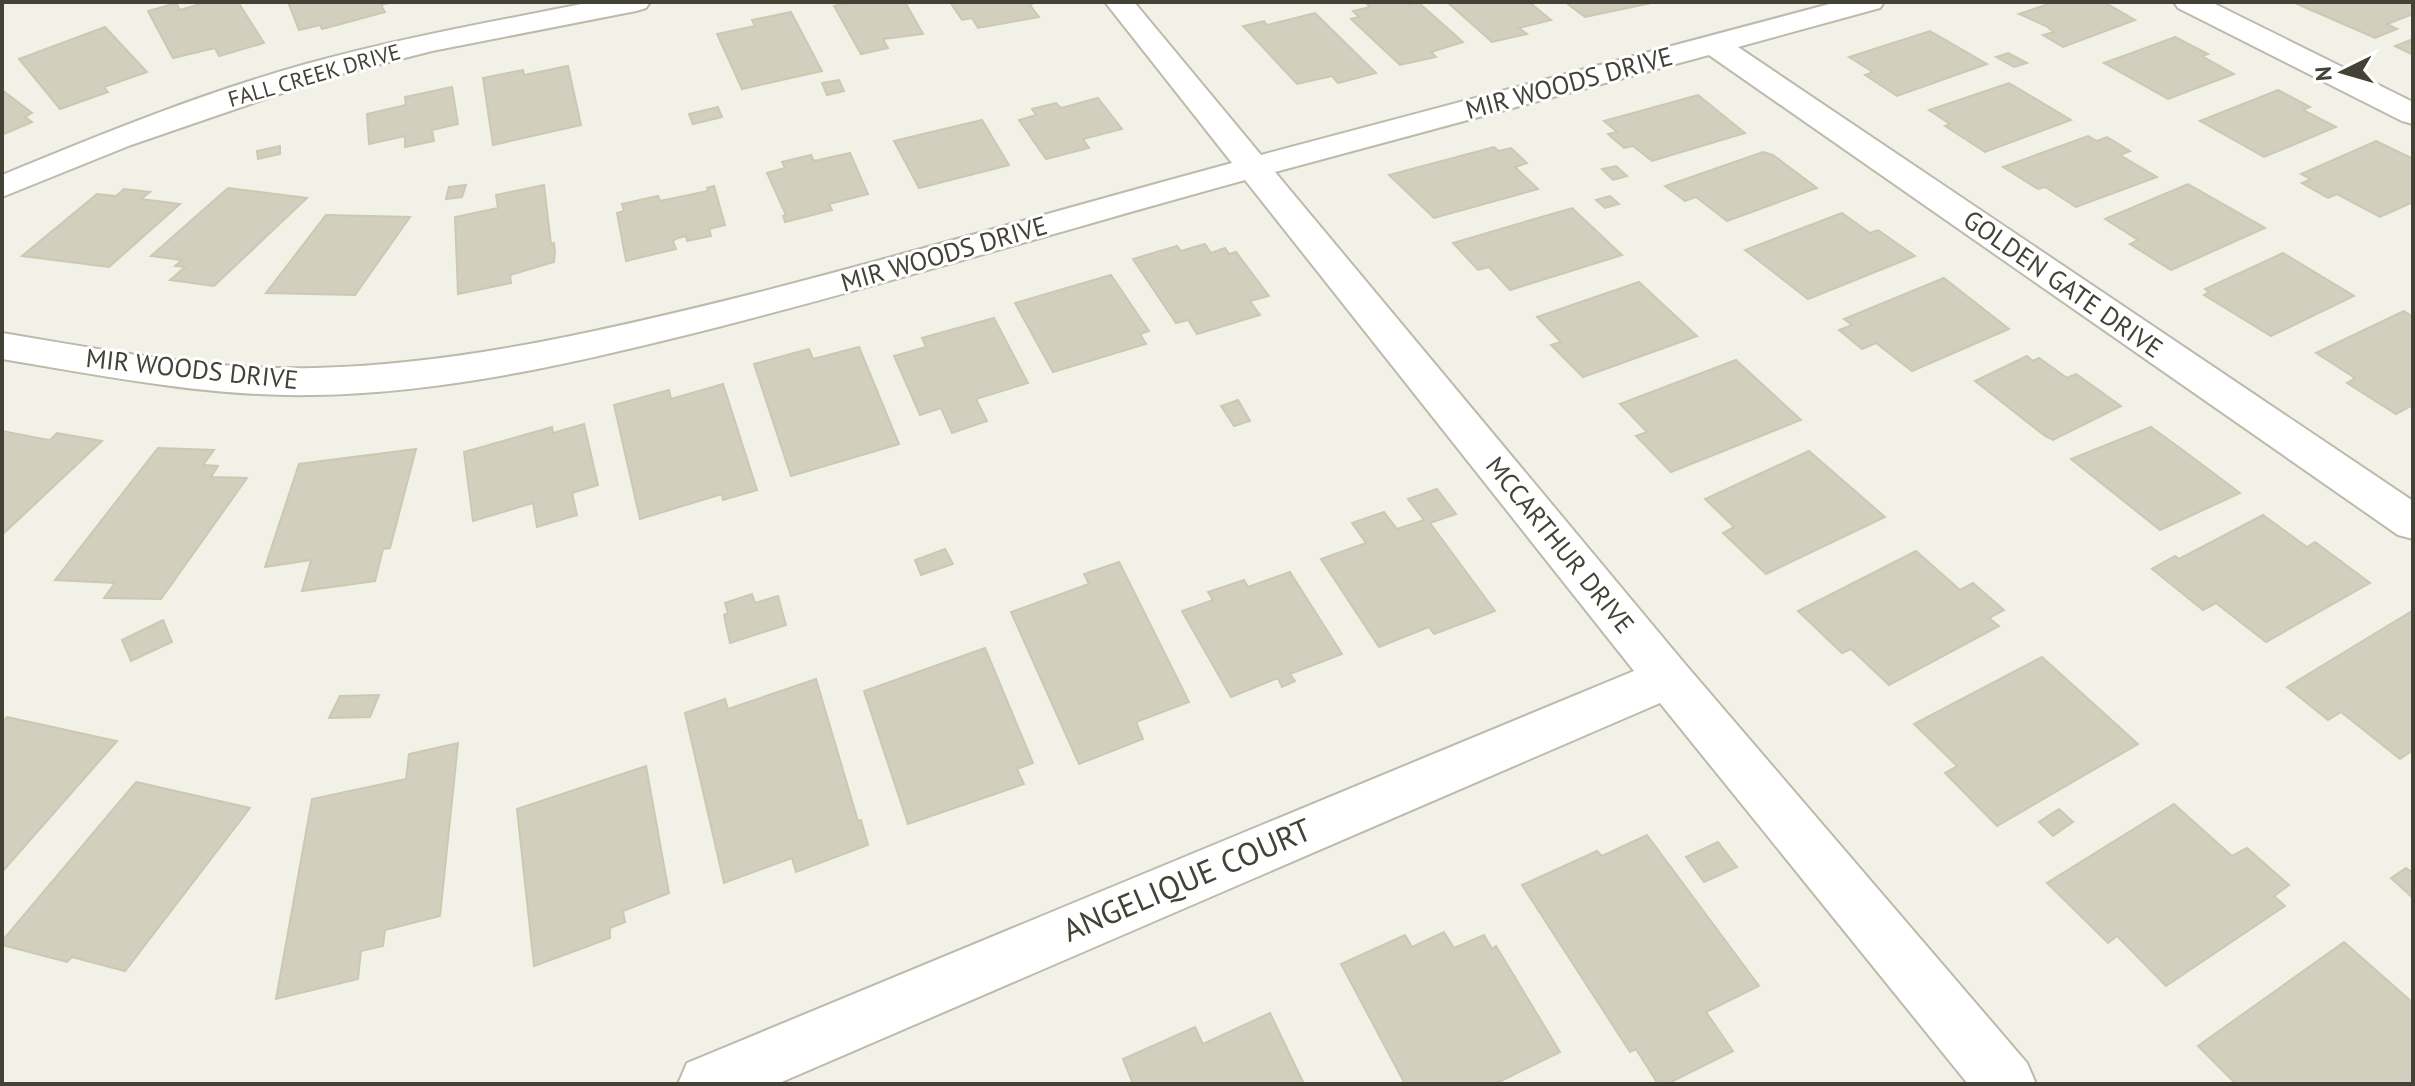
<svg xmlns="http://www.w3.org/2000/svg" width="2415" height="1086" viewBox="0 0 2415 1086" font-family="'PT Sans',sans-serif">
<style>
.building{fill:#d2cfbe;stroke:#ccc8b2;stroke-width:2}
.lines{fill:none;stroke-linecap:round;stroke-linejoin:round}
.minor-casing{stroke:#bcbaab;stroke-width:4}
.minor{fill:#fff;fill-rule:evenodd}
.labels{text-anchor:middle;stroke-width:6;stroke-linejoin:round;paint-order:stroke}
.far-street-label{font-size:22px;fill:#444237;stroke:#fff}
.street-label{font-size:26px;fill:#444237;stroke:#fff}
.near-street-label{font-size:32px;fill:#444237;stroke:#fff}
</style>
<rect width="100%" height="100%" fill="#f1f1e7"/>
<g class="building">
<path d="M207,2H238L264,43L219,56L215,48L173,58L148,11L176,3L180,10Z"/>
<path d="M288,2H394L381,5L385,12L322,29L320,25L299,30Z"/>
<path d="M853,2H905L923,34L883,39L888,48L861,54L834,6Z"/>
<path d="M950,2H1035L1030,5L1039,17L978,28L972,18L962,20Z"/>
<path d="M1405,2L1408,5L1418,2L1463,42L1431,52L1436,57L1400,65L1351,19L1359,17L1353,11L1370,7L1366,3Z"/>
<path d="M1447,2H1529L1551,20L1519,28L1527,34L1492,42Z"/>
<path d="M1565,2H1649L1651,3L1585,17Z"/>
<path d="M2055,2H2104L2135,20L2063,47L2043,35L2054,32L2046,26L2019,14Z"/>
<path d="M2413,2V14L2387,24L2397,29L2375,38L2295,3Z"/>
<path d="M791,12L822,71L742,89L717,34L755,26L752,20Z"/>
<path d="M1315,13L1376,73L1338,83L1332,76L1297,84L1243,26L1264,21L1267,25Z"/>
<path d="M105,27L147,72L104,87L108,92L60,109L19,59Z"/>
<path d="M1930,31L1987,64L1897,96L1865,75L1873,72L1849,57Z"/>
<path d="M2175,37L2208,54L2202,56L2234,74L2168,99L2104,63Z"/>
<path d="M2413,39V55L2395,46Z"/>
<path d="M2008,53L2027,63L2014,67L1996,57Z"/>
<path d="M568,66L581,125L493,145L483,78L523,70L524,75Z"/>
<path d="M839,80L844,91L827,95L822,83Z"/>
<path d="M2009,83L2071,120L1985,152L1945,126L1950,124L1929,110Z"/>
<path d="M452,87L458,124L432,130L434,141L405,147V136L369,144L367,114L406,105L405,97Z"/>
<path d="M2,90L32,113L25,117L32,122L2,135Z"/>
<path d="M2278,90L2310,107L2303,110L2336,127L2264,157L2200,121Z"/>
<path d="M1698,95L1745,133L1652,161L1633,146L1624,148L1608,134L1617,132L1604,121Z"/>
<path d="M1098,98L1122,129L1083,139L1089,148L1046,159L1019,120L1036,115L1032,109L1056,103L1061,108Z"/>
<path d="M718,107L722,117L693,124L689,114Z"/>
<path d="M982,120L1009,165L919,188L894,141Z"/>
<path d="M2088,136L2097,141L2107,137L2130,151L2120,155L2157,177L2076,207L2045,187L2038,189L2003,167Z"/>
<path d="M2376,141L2413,159V202L2380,217L2337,194L2328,198L2302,183L2311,179L2301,174Z"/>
<path d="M280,146V154L258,159L257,151Z"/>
<path d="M1494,147L1499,151L1511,148L1527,163L1515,167L1538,189L1434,218L1389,175Z"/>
<path d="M1763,152L1773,155L1817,188L1727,221L1696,197L1685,201L1665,186Z"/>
<path d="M850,153L868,194L829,204L832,210L785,222L783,216L786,215L767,173L785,168L782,162L811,155L814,161Z"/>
<path d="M1616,166L1627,176L1613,180L1602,169Z"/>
<path d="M2188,184L2265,228L2171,270L2130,244L2138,240L2105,219Z"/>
<path d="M466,185L462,197L446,199L449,187Z"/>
<path d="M544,185L551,244L554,243L555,252L554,262L510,275L511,283L458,294L455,217L498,208L496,195Z"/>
<path d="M714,186L725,225L709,229L711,236L687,241L686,236L678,238L673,241L676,249L626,261L617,213L624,211L622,204L658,196L660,201L708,191L707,188Z"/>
<path d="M228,188L307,198L214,286L170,280L185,267L175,266L182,260L151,256Z"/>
<path d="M124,189L150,192L141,199L180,204L109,267L22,256L97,194L116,196Z"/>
<path d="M1610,196L1619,204L1605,208L1596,200Z"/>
<path d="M1572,208L1622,255L1510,290L1489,267L1478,270L1453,243Z"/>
<path d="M1842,213L1870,233L1878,230L1915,256L1808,299L1745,250Z"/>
<path d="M326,215L410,217L355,295L266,293Z"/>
<path d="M1205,244L1211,253L1225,248L1229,254L1236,252L1269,296L1250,301L1260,315L1197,334L1188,320L1176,323L1133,259L1177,246L1181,251Z"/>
<path d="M2283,253L2354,296L2271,336L2204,295L2209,292L2205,289Z"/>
<path d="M1111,275L1149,331L1140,334L1146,344L1053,372L1015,303Z"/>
<path d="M1944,278L2009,329L1912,371L1876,343L1862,349L1839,330L1852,325L1844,319Z"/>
<path d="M1639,282L1697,336L1583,377L1551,345L1561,342L1537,317Z"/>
<path d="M2404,311L2413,317V405L2396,414L2347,383L2355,378L2316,353Z"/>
<path d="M994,318L1028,383L976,399L987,421L952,433L941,408L920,415L894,356L926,347L922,338Z"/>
<path d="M859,347L899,444L791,476L754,364L809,349L813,359Z"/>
<path d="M2027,356L2033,361L2039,358L2067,378L2076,374L2121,406L2053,440L2045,436L1975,381Z"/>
<path d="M1736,360L1801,420L1671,472L1636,436L1647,432L1620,404Z"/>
<path d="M723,384L757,490L723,500L722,494L640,519L614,405L669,390L671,399Z"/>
<path d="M1238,400L1250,421L1234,426L1221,406Z"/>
<path d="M584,424L598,485L572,493L577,515L537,527L533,503L473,521L464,452L552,427L553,433Z"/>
<path d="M2151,427L2184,451L2240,493L2160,530L2071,459Z"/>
<path d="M2,431L43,439L50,440L57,433L102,441L2,535Z"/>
<path d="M158,448L214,450L203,465L218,466L211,477L247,478L161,599L104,598L115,583L55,580Z"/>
<path d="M416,449L390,548L383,549L375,581L302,591L311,560L265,567L299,464Z"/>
<path d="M1809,451L1885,517L1766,574L1723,533L1734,527L1705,499Z"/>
<path d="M1437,489L1456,514L1430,523L1495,611L1434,634L1429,627L1379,647L1321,559L1366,543L1352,523L1384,512L1397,529L1424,520L1408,499Z"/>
<path d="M2263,515L2307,547L2315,542L2370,583L2266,642L2216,603L2203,610L2152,569L2175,556L2179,559Z"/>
<path d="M945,549L953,564L921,575L915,560Z"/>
<path d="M1916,551L1960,590L1973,583L2004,610L1989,618L1999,626L1889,685L1851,649L1842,653L1798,611Z"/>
<path d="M1119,562L1189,702L1136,722L1143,739L1079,764L1011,612L1089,584L1084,574Z"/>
<path d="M1290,572L1342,654L1290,674L1295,681L1282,687L1278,678L1231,697L1182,611L1213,600L1208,592L1244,580L1248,587Z"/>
<path d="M752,594L755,603L778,596L786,625L730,643L724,615L728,613L725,603Z"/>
<path d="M2412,611L2413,750L2400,759L2341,712L2328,720L2287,687Z"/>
<path d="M163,620L172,642L131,661L122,640Z"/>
<path d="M985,648L1033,763L1017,769L1024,784L908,824L864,691Z"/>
<path d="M2042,657L2138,744L1997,826L1945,773L1957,766L1914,724Z"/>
<path d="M816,679L858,821L861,820L868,845L796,872L792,858L724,883L685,713L725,699L728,709Z"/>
<path d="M379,695L370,717L329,718L340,696Z"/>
<path d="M7,717L117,741L2,872V722Z"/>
<path d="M458,743L440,916L385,930L383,946L361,951L358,979L276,999L312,799L406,779L409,754Z"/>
<path d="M646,766L669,893L623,911L625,922L610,928V938L534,966L517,809Z"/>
<path d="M136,782L250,808L125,971L72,957L67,962L2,945V941Z"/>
<path d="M2174,804L2232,856L2247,848L2289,885L2274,896L2285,906L2166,986L2117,936L2108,943L2047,883Z"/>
<path d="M2059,809L2073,822L2053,836L2039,822Z"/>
<path d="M1647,835L1759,986L1706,1012L1733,1051L1667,1084H1658L1636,1049L1630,1052L1522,885L1597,851L1602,856Z"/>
<path d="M1718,842L1737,867L1704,882L1686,857Z"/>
<path d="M2406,868L2413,873V898L2391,878Z"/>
<path d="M1444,932L1454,948L1484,935L1492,949L1496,946L1560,1052L1495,1084H1405L1341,964L1405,935L1412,947Z"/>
<path d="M2344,942L2413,1003V1084H2236L2198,1046Z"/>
<path d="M1270,1013L1304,1084H1133L1123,1059L1195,1027L1203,1044Z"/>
</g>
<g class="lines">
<g class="minor-casing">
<g id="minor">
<path d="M592,2H650L646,8L636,11L432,51L326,78L131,145L2,197V175C101,134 202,93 306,64C400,38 496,21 592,2Z"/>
<path d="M1105,2H1134L1261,155L1837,2H1884L1880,8L1738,47L2413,501V539L2398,535L1709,55L1275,172L1685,664L2027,1063L2036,1084H1968L1660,703L777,1084H678L687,1063L1634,671L1245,180C1070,228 897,281 722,326C588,360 451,393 313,395C208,397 104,376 2,359V333C105,350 210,371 315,368C465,364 612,329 756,293C916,252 1073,206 1232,163Z"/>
<path d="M2174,2H2211L2413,102V124L2402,121L2178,8Z"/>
</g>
</g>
<use href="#minor" class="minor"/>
</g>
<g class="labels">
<g class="far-street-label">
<text transform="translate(314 75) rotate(-16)" y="8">FALL CREEK DRIVE</text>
</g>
<g class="street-label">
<text transform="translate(1569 83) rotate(-15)" y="9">MIR WOODS DRIVE</text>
<text transform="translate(944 254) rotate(-16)" y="9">MIR WOODS DRIVE</text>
<text transform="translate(2063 284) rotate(35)" y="9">GOLDEN GATE DRIVE</text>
<text transform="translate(192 369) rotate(6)" y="9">MIR WOODS DRIVE</text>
<text transform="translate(1560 545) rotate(51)" y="9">MCCARTHUR DRIVE</text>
</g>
<g class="near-street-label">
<text transform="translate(1187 880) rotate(-23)" y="11">ANGELIQUE COURT</text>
</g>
</g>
<rect width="2415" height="1086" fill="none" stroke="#444237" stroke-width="8"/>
<g transform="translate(2343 72) rotate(265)" stroke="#ffffff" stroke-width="6" paint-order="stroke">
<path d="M0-6L14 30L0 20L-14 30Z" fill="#444237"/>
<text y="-12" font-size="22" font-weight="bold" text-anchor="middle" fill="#444237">N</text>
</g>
</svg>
